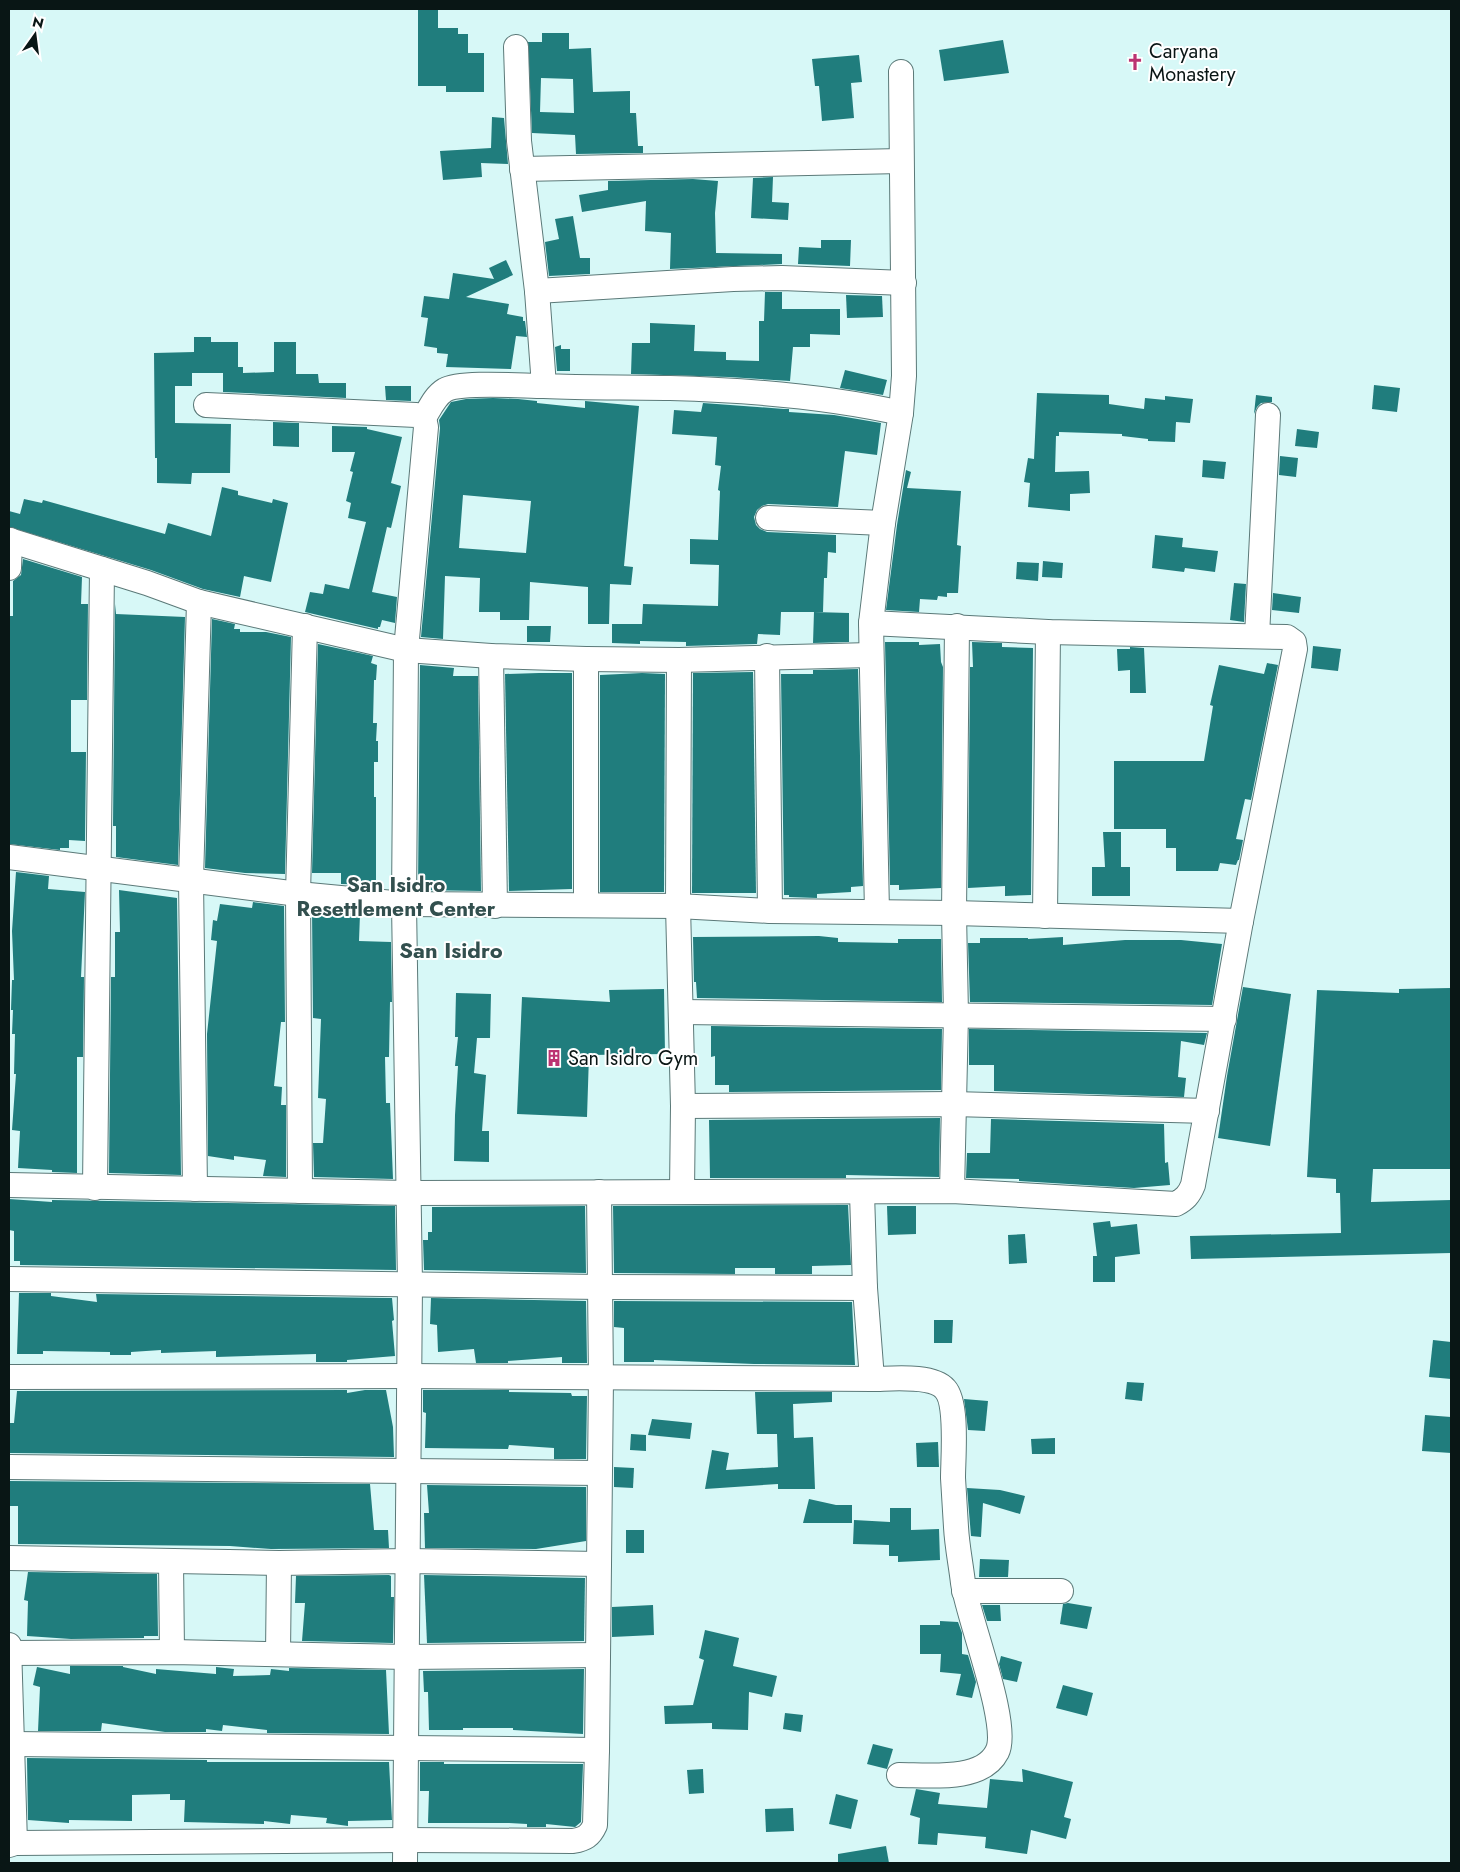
<svg xmlns="http://www.w3.org/2000/svg" width="1460" height="1872" viewBox="0 0 1460 1872" font-family="Jost,sans-serif">
<style>
.building{fill:#207d7d;fill-rule:evenodd}
.lines{fill:none;stroke-linecap:round;stroke-linejoin:round}
.street-casing{stroke:#5b7978;stroke-width:26}
.street{stroke:#fff;stroke-width:24}
.labels{text-anchor:middle;stroke-width:4;stroke-linejoin:round;paint-order:stroke}
.poi-label{font-size:20px;fill:#091615;stroke:#fff;text-anchor:start}
.neighbourhood-label{font-size:21px;font-weight:bold;fill:#324f4e;stroke:#fff}
.quarter-label{font-size:22px;font-weight:bold;fill:#324f4e;stroke:#fff}
</style>
<rect width="100%" height="100%" fill="#d7f8f7"/>
<g class="building">
<path d="M418,9H438V28H458V34H468V53H484V92H446V86H418Z"/>
<path d="M542,33H569V49L591,48L593,92L630,91V113H636L638,146H643V153L576,154L575,135L532,133L528,42H542ZM541,78L573,79L574,113L540,112Z"/>
<path d="M1003,40L1009,73L944,81L939,50Z"/>
<path d="M859,55L862,82L851,83L854,118L822,121L819,86H815L812,59Z"/>
<path d="M492,117L504,118L508,164L481,163L482,177L443,180L440,151L491,148Z"/>
<path d="M773,177L772,202L789,203L788,220L751,218L753,178Z"/>
<path d="M693,179L718,181L715,213L716,253L782,254V264L670,269L671,233L645,231L646,201L582,212L579,195L608,190V181Z"/>
<path d="M573,216L580,258H590V274L549,276L545,242L559,239L555,219Z"/>
<path d="M821,240H851L850,266L798,264L799,247L821,248Z"/>
<path d="M506,260L513,275L466,297L509,304L507,314L523,317V321H525L527,337L516,336L511,369L446,367L448,354L437,353V348L424,346L428,318L421,317L424,296L449,299L453,273L494,279L489,268Z"/>
<path d="M765,292H782V309H840V335L810,334V347H793L790,381L729,377L631,374L632,343H650V323L695,325L694,351L726,352V360L759,361V321H764Z"/>
<path d="M846,295L882,296L883,317L847,318Z"/>
<path d="M194,337H211V342H238V367H243V373L274,372V342H296V374H318L319,383H346V398L223,392V373H192V386H175V423L231,424L230,473H192L191,484L157,483V458H155L154,353L194,352Z"/>
<path d="M561,345V349H570V371H557L555,347Z"/>
<path d="M845,370L887,380L883,395L840,388Z"/>
<path d="M1374,385L1400,388L1397,412L1372,409Z"/>
<path d="M385,386H411V401L386,400Z"/>
<path d="M1037,393L1109,395V404L1144,409L1145,398L1165,400V396L1193,399L1190,423L1176,422L1175,442L1148,441V439L1122,436V434L1059,432V436H1056L1055,472L1089,471L1090,493L1070,494V511L1028,507L1030,483L1024,482L1028,458L1034,459Z"/>
<path d="M1256,395L1272,397V402L1261,403L1257,407L1254,414Z"/>
<path d="M493,398L518,399L537,401V403L585,408V401L639,406L624,566L633,567L631,585L610,584L609,624H588V587L530,582L529,620H500V612H479L480,578L445,576L443,639L421,637L440,428L439,420L451,402L466,399ZM463,495L531,501L526,553L459,548Z"/>
<path d="M703,403L784,409H789V412L834,415L881,423L877,455L845,451L838,507L768,504L762,506L757,510L754,517L756,525L760,529L767,532L836,535V553L828,552L827,578H824L823,612H781L780,635L758,634L757,644L686,646V642L640,641V644L612,643V624H642L643,604L718,606L719,565L690,564V539L718,540L720,491L718,490L721,466L715,465L717,437L672,434L674,410L701,412Z"/>
<path d="M273,422L299,423V447L273,446Z"/>
<path d="M332,426L367,427V429L402,437L391,483L401,486L391,528L387,527L372,592L397,597L395,623L382,620L380,627H378V629L305,612L310,592L323,594L325,584L349,589L366,522L348,518L351,503L346,501L353,472L350,471L355,452H332Z"/>
<path d="M1297,429L1319,432L1317,448L1295,446Z"/>
<path d="M1280,456L1298,458L1296,477L1279,475Z"/>
<path d="M1203,460L1226,462L1224,479L1202,477Z"/>
<path d="M906,470L911,472L907,488L961,491L957,545L961,546L958,593H947V597L938,596L937,600L920,599L919,612L886,610L897,525Z"/>
<path d="M222,487L238,491V495L272,503L273,499L288,503L271,582L244,576L240,597L203,589L151,570L9,527V511L20,514L24,499L42,503L43,500L165,534L168,523L211,536Z"/>
<path d="M1155,535L1183,538L1182,547L1218,551L1215,572L1185,568L1184,572L1152,568Z"/>
<path d="M23,559L82,577L81,604H88L87,700H71V752H86L85,841L69,840V848H60V850L9,844V616H13V581L21,575Z"/>
<path d="M1043,561L1063,563L1062,578L1042,577Z"/>
<path d="M1017,562L1039,563L1038,581L1016,579Z"/>
<path d="M1234,583L1246,584L1244,622L1230,620Z"/>
<path d="M1273,593L1301,597L1299,613L1272,610Z"/>
<path d="M115,604L116,614L185,617L178,865L116,857V826H113Z"/>
<path d="M814,612L849,613V642L813,643Z"/>
<path d="M212,619L235,624L234,629H240V632H266L291,637L285,874L245,873L205,868Z"/>
<path d="M527,626H551L550,642H527Z"/>
<path d="M885,642H919V645L940,644L941,662L943,667L941,888L899,890V885H890Z"/>
<path d="M972,642L1002,643V647L1033,648L1031,895L1005,896V886L968,888L970,667H973Z"/>
<path d="M318,644L373,656L371,663L377,665L376,680H374L373,723H377L376,741H378V762H374V797H376V885L341,884V873H312Z"/>
<path d="M1313,646L1341,649L1338,671L1311,668Z"/>
<path d="M1130,647L1144,648L1146,693H1130V670L1118,671L1117,649H1130Z"/>
<path d="M1267,663L1278,665L1251,800L1245,799L1236,839L1243,840L1239,860H1238L1236,865L1220,863L1218,871H1176V848H1166V829H1114V761H1204L1213,706L1210,705L1219,665L1264,674Z"/>
<path d="M420,665L454,668L453,676H478L481,891L418,890Z"/>
<path d="M858,669L863,886L851,887V892L817,894V898L789,897V895H784L781,674H813V670Z"/>
<path d="M753,672L756,893H692L693,673Z"/>
<path d="M539,673H572V889L509,891L505,674Z"/>
<path d="M642,673L665,674L664,892H600V675Z"/>
<path d="M1103,832H1121V867H1130V896H1092V867H1105Z"/>
<path d="M16,872L49,876L48,889L85,892L81,977H84L83,1057H77V1173L52,1172V1170L18,1168L20,1131L12,1130L16,1074H14L15,1034H12L13,1010H11L12,980H14L12,931Z"/>
<path d="M119,890L177,898L181,1175L109,1173L111,977H115V932H120Z"/>
<path d="M253,902L284,906L285,1022H281L274,1086L282,1087L281,1105H286V1177L263,1176L266,1160L234,1156V1160L208,1156L207,1034L217,941L211,940L213,920L217,921L220,904L252,908Z"/>
<path d="M312,909L360,914L359,941L391,942L392,1002H390L389,1057H385L386,1103H390L393,1179L314,1177L313,1143H323L326,1099L318,1098L321,1019L313,1018Z"/>
<path d="M819,936L838,938V942L898,943V939H941L942,1002L697,998L696,982H694L693,937Z"/>
<path d="M1063,937V945L1125,940H1181L1222,944L1212,1005L970,1002L968,943H980V938H1028V939Z"/>
<path d="M1243,987L1291,994L1270,1146L1218,1138L1227,1076Z"/>
<path d="M1451,988V1169H1373L1371,1202L1451,1200V1253L1191,1259L1190,1236L1341,1233L1340,1193H1336V1179L1307,1177L1317,990L1399,993V989Z"/>
<path d="M664,989L665,1054L589,1055L587,1117L517,1114L522,997L610,1002L609,990Z"/>
<path d="M456,993L491,994L490,1038H477L474,1073L486,1075L482,1131H489V1162L454,1161L455,1115L458,1066H455L458,1037H455Z"/>
<path d="M711,1026L942,1029L941,1090L729,1092V1085H715V1056L711,1057Z"/>
<path d="M969,1029L1207,1033L1204,1045L1181,1041L1178,1077L1186,1078L1184,1097L994,1091V1065H969Z"/>
<path d="M940,1118L939,1177L846,1175V1178H710L709,1120Z"/>
<path d="M991,1119L1164,1124L1165,1163L1168,1162L1170,1185L1134,1188L1019,1181V1179L966,1178L967,1153H990Z"/>
<path d="M9,1199L52,1202V1200L395,1206L396,1270L20,1265V1261H14V1231L9,1230Z"/>
<path d="M848,1205L851,1265L812,1266V1274H775V1268H735V1274L614,1273L613,1206Z"/>
<path d="M585,1206L586,1273L424,1270L423,1240H428V1232H432V1207Z"/>
<path d="M887,1206H916V1234L888,1235Z"/>
<path d="M1110,1221L1111,1227L1137,1224L1140,1254L1115,1257V1282H1093V1256H1097L1093,1223Z"/>
<path d="M1025,1234L1027,1263L1009,1264L1008,1235Z"/>
<path d="M19,1293H51V1296L97,1302L96,1294L392,1298L394,1320L392,1321L395,1356L347,1360V1362H316V1354L216,1357V1351L161,1353V1350L131,1352V1355H110V1352L43,1351V1354H17Z"/>
<path d="M431,1298L586,1301L587,1363H562V1357L508,1361V1363H476L474,1349L438,1352L437,1325L430,1324Z"/>
<path d="M614,1301L852,1302L855,1365L754,1364L654,1360V1362H624V1328L614,1327Z"/>
<path d="M934,1320H953L952,1343H934Z"/>
<path d="M1433,1340L1451,1342V1379L1429,1377Z"/>
<path d="M1127,1382L1144,1383L1142,1401L1125,1399Z"/>
<path d="M347,1390V1393L365,1390H386L393,1427L394,1457L9,1453V1423H14L17,1391Z"/>
<path d="M423,1390H509V1392L571,1393L572,1396H587L586,1459H554V1448L509,1445L508,1449L425,1448L426,1413L423,1412Z"/>
<path d="M755,1392H832V1402L793,1404L794,1438L813,1437L815,1489H778V1484L705,1489L712,1450L729,1453L726,1470L778,1467L777,1434H757Z"/>
<path d="M964,1399L988,1401L985,1431L968,1430Z"/>
<path d="M1425,1415L1451,1417V1453L1422,1451Z"/>
<path d="M652,1419L692,1423L690,1439L648,1435Z"/>
<path d="M631,1434L646,1435V1451L630,1450Z"/>
<path d="M1055,1438V1454H1032L1031,1439Z"/>
<path d="M938,1442L939,1467H917L916,1443Z"/>
<path d="M614,1467L634,1468L633,1488L614,1487Z"/>
<path d="M10,1481L370,1484L374,1530H388L389,1548L271,1549L230,1546L18,1544V1506H10Z"/>
<path d="M427,1485L586,1487V1541L536,1549L425,1548L424,1513H429Z"/>
<path d="M967,1488L1000,1490L1025,1496L1020,1514L983,1503L981,1537L971,1536Z"/>
<path d="M809,1499L836,1505H852V1523H803Z"/>
<path d="M890,1508H911V1530L939,1529L940,1560L898,1562V1556H889V1545L853,1544L854,1520L890,1522Z"/>
<rect x="626" y="1530" width="18" height="23"/>
<path d="M980,1559L1009,1560L1008,1577H979Z"/>
<path d="M28,1572L157,1574L158,1636H144V1638L71,1639L27,1636L28,1601L24,1600Z"/>
<path d="M389,1575L391,1576V1597H394L393,1643L302,1641L305,1603H295L296,1576Z"/>
<path d="M424,1575L585,1578L584,1641L427,1643Z"/>
<path d="M1068,1603L1092,1607L1087,1629L1060,1624L1063,1604Z"/>
<path d="M653,1605L654,1635L612,1637V1607Z"/>
<path d="M982,1605H1000L1001,1621H987Z"/>
<path d="M940,1621L958,1622L962,1633V1654L968,1655L976,1682L972,1698L956,1695L961,1674L940,1672L941,1654H920V1625H940Z"/>
<path d="M705,1630L739,1638L733,1666L777,1676L772,1697L749,1692L748,1730L712,1729V1723L665,1724L664,1706L693,1705L704,1660L699,1658Z"/>
<path d="M1001,1656L1022,1662L1017,1682L1003,1679L999,1664Z"/>
<path d="M70,1666H123V1667L156,1674V1669L216,1674V1667L234,1669L233,1676L270,1675L271,1669L289,1671V1668L386,1670L389,1734L267,1733V1730L223,1725L222,1731L206,1729V1732H165L102,1723L101,1731H38L40,1687L33,1685L37,1667L70,1674Z"/>
<path d="M584,1669L583,1734L513,1730V1728H463V1730H429L428,1692H424L423,1671Z"/>
<path d="M1063,1685L1093,1693L1087,1716L1056,1708Z"/>
<path d="M785,1713L803,1715L801,1732L783,1729Z"/>
<path d="M873,1744L893,1749L887,1769L867,1764Z"/>
<path d="M27,1758L207,1760V1762H389L392,1820L348,1821V1826L326,1823L327,1818L291,1815L290,1824L264,1821V1824L184,1822L185,1800H170V1794L132,1795V1821L69,1820V1823L28,1820Z"/>
<path d="M420,1762H444V1764H583L581,1822L575,1827L546,1824V1827H527V1824L509,1823H428L429,1791H420Z"/>
<path d="M703,1769L704,1793L689,1794L687,1770Z"/>
<path d="M1022,1769L1073,1782L1064,1817L1071,1819L1066,1839L1031,1830L1027,1854L985,1848L986,1837L938,1833L937,1845L918,1844L920,1818L910,1815L916,1789L940,1793L938,1804L987,1808L990,1779L1023,1782Z"/>
<path d="M836,1794L858,1800L851,1829L829,1824Z"/>
<path d="M793,1808L794,1831L766,1832L765,1809Z"/>
<path d="M886,1846L889,1863H838V1854Z"/>
</g>
<g class="lines">
<g class="street-casing">
<g id="street">
<path d="M516,47L519,141L537,291L544,386C585,388 628,387 670,388C747,390 825,396 901,413"/>
<path d="M522,169L901,161"/>
<path d="M537,291L733,279L782,278L904,283"/>
<path d="M206,405L416,415L424,418L426,427L406,650L404,904L410,1284L405,1863"/>
<path d="M424,418C430,408 435,396 445,390C461,381 523,386 544,386"/>
<path d="M768,518L883,523"/>
<path d="M9,540L147,583L199,602L406,650L491,656L586,659L679,660L871,655"/>
<path d="M9,568L10,540"/>
<path d="M1257,636L1268,415"/>
<path d="M491,656L495,906"/>
<path d="M767,656L770,911"/>
<path d="M679,660L678,906L683,1106L682,1191"/>
<path d="M9,857L298,894L404,904L678,906L770,911L954,913L1241,921"/>
<path d="M586,905V659"/>
<path d="M877,912L871,623L883,523L901,413L904,376L901,72"/>
<path d="M1045,916L1048,632"/>
<path d="M681,1012L1224,1019"/>
<path d="M683,1106L953,1104L1207,1111"/>
<path d="M9,1185L409,1193L952,1191L1176,1204C1185,1199 1189,1195 1193,1185L1241,921L1295,649L1294,642L1287,637L1048,632L871,623"/>
<path d="M95,1188L102,569"/>
<path d="M195,1189L191,880L199,602"/>
<path d="M300,1191L298,894L305,626"/>
<path d="M952,1191L956,1015L954,913L957,626"/>
<path d="M9,1279L600,1287L865,1288"/>
<path d="M9,1377L408,1376L872,1379L865,1288L862,1193"/>
<path d="M872,1379C890,1379 932,1374 945,1389C958,1403 953,1458 953,1478C954,1494 955,1511 956,1527C957,1546 961,1565 963,1583C968,1618 1011,1726 997,1752C982,1782 928,1775 899,1775"/>
<path d="M9,1467L599,1473"/>
<path d="M9,1558L279,1563L407,1561L599,1564"/>
<path d="M171,1561L172,1652"/>
<path d="M964,1591H1061"/>
<path d="M9,1645L15,1843"/>
<path d="M9,1653L172,1652L406,1657L598,1655"/>
<path d="M278,1654L279,1563"/>
<path d="M12,1744L597,1750"/>
<path d="M9,1845L15,1843L405,1840L573,1841C585,1839 590,1836 595,1825L597,1750L601,1378L599,1192"/>
</g>
</g>
<use href="#street" class="street"/>
</g>
<defs>
<g id="church-bare" transform="scale(1.35)"><path d="M-1.2-6h2.4v3.5h3.3v2.4h-3.3V6h-2.4V-.1h-3.3v-2.4h3.3Z" fill="#bb3372" stroke="#fff" stroke-width="2.5" paint-order="stroke"/></g>
<g id="building-bare" transform="scale(1.35)"><path d="M-4-6H4V6H1V3H-1V6H-4ZM-2.5-4.3h1.7v1.8h-1.7ZM.8-4.3h1.7v1.8H.8ZM-2.5-1h1.7V.8h-1.7ZM.8-1h1.7V.8H.8Z" fill="#bb3372" stroke="#fff" stroke-width="2.5" paint-order="stroke"/></g>
</defs>
<g fill-rule="evenodd">
<use href="#church-bare" x="1135" y="62"/>
<use href="#building-bare" x="554" y="1058"/>
</g>
<g class="labels">
<g class="poi-label">
<text x="1149" y="58">Caryana<tspan x="1149" dy="23">Monastery</tspan></text>
<text x="568" y="1065">San Isidro Gym</text>
</g>
<g class="neighbourhood-label">
<text x="396" y="892">San Isidro<tspan x="396" dy="24">Resettlement Center</tspan></text>
</g>
<g class="quarter-label">
<text x="451" y="958">San Isidro</text>
</g>
</g>
<rect width="1460" height="1872" fill="none" stroke="#091615" stroke-width="20"/>
<g transform="translate(35 35) rotate(14)" stroke="#ffffff" stroke-width="4" paint-order="stroke">
<path d="M0-4L9 19L0 12L-9 19Z" fill="#091615"/>
<text y="-8" font-size="14" font-weight="bold" text-anchor="middle" fill="#091615">N</text>
</g>
</svg>
